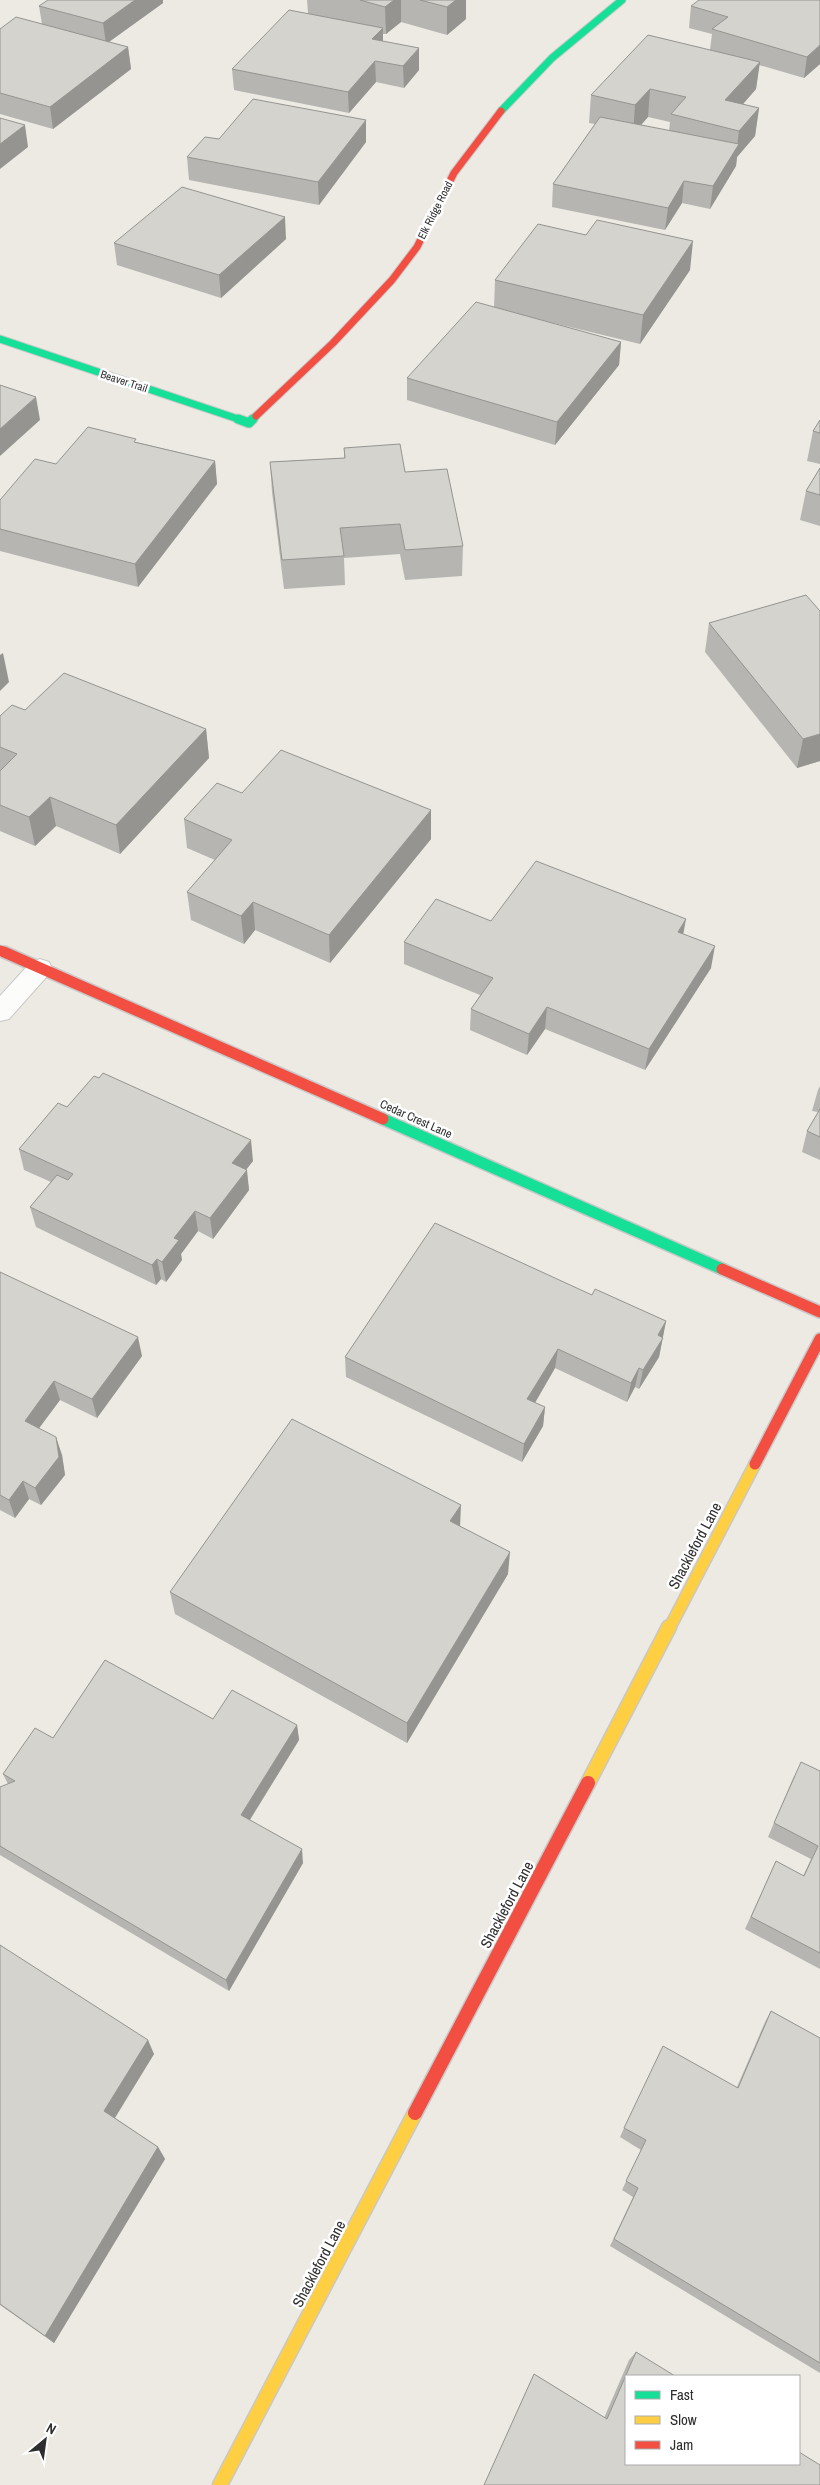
<svg xmlns="http://www.w3.org/2000/svg" width="820" height="2485" viewBox="0 0 820 2485" font-family="'Archivo Narrow',sans-serif">
<style>
.lines{fill:none;stroke-linecap:round;stroke-linejoin:round}
.street-casing{stroke:#c9c8c8;stroke-width:2}
.fast-far2-casing{stroke:#c9c8c8;stroke-width:9}
.fast-far1-casing{stroke:#c9c8c8;stroke-width:11}
.fast-casing{stroke:#c9c8c8;stroke-width:14}
.slow-far1-casing{stroke:#c9c8c8;stroke-width:14}
.slow-casing{stroke:#c9c8c8;stroke-width:17}
.jam-far3-casing{stroke:#c9c8c8;stroke-width:9}
.jam-far2-casing{stroke:#c9c8c8;stroke-width:11}
.jam-far1-casing{stroke:#c9c8c8;stroke-width:14}
.jam-casing{stroke:#c9c8c8;stroke-width:17}
.street{fill:#fcfcfb;fill-rule:evenodd}
.fast-far2{stroke:#16e098;stroke-width:7}
.fast-far1{stroke:#16e098;stroke-width:9}
.fast{stroke:#16e098;stroke-width:11}
.slow-far1{stroke:#ffcf43;stroke-width:11}
.slow{stroke:#ffcf43;stroke-width:14}
.jam-far3{stroke:#f24e42;stroke-width:7}
.jam-far2{stroke:#f24e42;stroke-width:9}
.jam-far1{stroke:#f24e42;stroke-width:11}
.jam{stroke:#f24e42;stroke-width:14}
.wall{fill:#b7b5b1;fill-rule:evenodd}
.shaded-wall{fill:#959490}
.building{fill:#d5d3ce;stroke:#959490}
.labels{text-anchor:middle;stroke-width:5;stroke-linejoin:round;paint-order:stroke}
.far-street-label{font-size:11px;fill:#2e2e2e;stroke:#fff}
.street-label{font-size:12px;fill:#2e2e2e;stroke:#fff}
.near-street-label{font-size:15px;fill:#2e2e2e;stroke:#fff}
</style>
<rect width="100%" height="100%" fill="#eceae3"/>
<g class="lines">
<g class="street-casing">
<path id="street" d="M40,959L49,962L52,968L49,974L9,1019L0,1021V996L31,962Z"/>
</g>
<g class="fast-far2-casing">
<g id="fast-far2">
<path d="M501,111L552,58L622,0"/>
<path d="M0,339L241,420"/>
<path d="M252,420L256,416"/>
</g>
</g>
<g class="fast-far1-casing">
<path id="fast-far1" d="M238,419L249,423L253,419"/>
</g>
<g class="fast-casing">
<path id="fast" d="M383,1119L722,1269"/>
</g>
<g class="slow-far1-casing">
<path id="slow-far1" d="M669,1629L755,1464"/>
</g>
<g class="slow-casing">
<g id="slow">
<path d="M588,1783L669,1627"/>
<path d="M220,2485L415,2113"/>
</g>
</g>
<g class="jam-far3-casing">
<path id="jam-far3" d="M256,416L333,343L392,280L417,247L454,173L501,111"/>
</g>
<g class="jam-far2-casing">
<path id="jam-far2" d="M0,950L7,953"/>
</g>
<g class="jam-far1-casing">
<g id="jam-far1">
<path d="M4,952L383,1119"/>
<path d="M722,1269L820,1312"/>
<path d="M755,1464L820,1339"/>
</g>
</g>
<g class="jam-casing">
<path id="jam" d="M415,2113L588,1783"/>
</g>
<use href="#street" class="street"/>
<use href="#fast-far2" class="fast-far2"/>
<use href="#fast-far1" class="fast-far1"/>
<use href="#fast" class="fast"/>
<use href="#slow-far1" class="slow-far1"/>
<use href="#slow" class="slow"/>
<use href="#jam-far3" class="jam-far3"/>
<use href="#jam-far2" class="jam-far2"/>
<use href="#jam-far1" class="jam-far1"/>
<use href="#jam" class="jam"/>
</g>
<g class="wall">
<path d="M307,0H466V19L447,35L401,22L386,34H383V42L419,70L404,88L376,82L349,113L234,90L232,69L308,13Z"/>
<path d="M820,0V64L804,78L759,65L756,89L743,104L759,108L755,136L737,157L736,166L710,209L682,203L665,230L552,207L553,184L595,124L589,123L591,95L710,50L712,34L689,28L691,6ZM648,117L670,122L669,131L641,125Z"/>
<path d="M163,3L109,42L128,47L131,69L53,129L0,114V29L42,24L39,6Z"/>
<path d="M219,139L366,142L319,205L189,180L187,157Z"/>
<path d="M586,235L690,270L640,344L541,320L621,342L619,365L555,445L407,400V378L494,307L495,280Z"/>
<path d="M286,239L221,298L117,265L114,243Z"/>
<path d="M820,420V464L807,461L813,431Z"/>
<path d="M136,442L215,461L217,484L138,587L0,551V500L56,464Z"/>
<path d="M344,448L405,472L463,546L462,576L405,580L400,554L344,558L345,585L284,589L272,492L270,462L344,458Z"/>
<path d="M820,468V526L800,520L806,491Z"/>
<path d="M820,611V761L797,768L705,652L709,623Z"/>
<path d="M25,710L206,729L209,758L120,854L56,826L35,846L0,831V716Z"/>
<path d="M242,793L431,839L330,963L255,930L244,944L191,920L187,892L215,860L187,848L184,819Z"/>
<path d="M491,921L683,934L711,968L645,1070L545,1029L527,1055L470,1030L471,1009L480,995L404,964V942Z"/>
<path d="M820,1086V1160L802,1152L807,1131L818,1112L812,1111L818,1090Z"/>
<path d="M67,1107L253,1161L246,1169L249,1190L213,1239L198,1231L181,1254L182,1260L166,1282L161,1279L156,1285L36,1227L30,1207L51,1182L24,1170L19,1149Z"/>
<path d="M0,1272L142,1356L97,1418L60,1400L39,1428L62,1455L65,1475L41,1505L29,1499L15,1518L0,1510Z"/>
<path d="M592,1295L666,1321L659,1357L639,1389L635,1387L627,1402L555,1368L535,1403L545,1407L543,1426L522,1462L346,1377L345,1357Z"/>
<path d="M460,1526L508,1574L407,1743L175,1614L170,1592Z"/>
<path d="M213,1719L297,1725L299,1740L250,1820L303,1863L229,1991L0,1855V1787L8,1784L3,1774L53,1738Z"/>
<path d="M820,1771V1969L745,1929L776,1861L803,1876L811,1859L768,1837L794,1776Z"/>
<path d="M0,1945L154,2054L115,2118L158,2147L165,2159L54,2343L0,2305Z"/>
<path d="M771,2011L820,2038V2373L610,2246L633,2197L622,2190L641,2150L620,2137L624,2128L737,2087L765,2022Z"/>
<path d="M636,2352L820,2485H484L534,2374L604,2418L629,2360Z"/>
</g>
<g class="shaded-wall">
<path d="M135,0H163V3L106,44L103,23Z"/>
<path d="M394,0H401V22L386,34L385,7Z"/>
<path d="M456,0H466V19L447,35V7Z"/>
<path d="M383,28V49L372,39Z"/>
<path d="M820,45V64L804,78L807,57Z"/>
<path d="M128,47L131,69L53,129L50,107Z"/>
<path d="M419,48V70L404,88L403,66Z"/>
<path d="M375,61L376,82L349,113L348,92Z"/>
<path d="M760,62L756,89L723,127L725,100Z"/>
<path d="M650,89L648,117L633,134L635,105Z"/>
<path d="M759,108L755,136L737,157L736,166L710,209L713,186L737,147L739,131Z"/>
<path d="M366,120V142L319,205L318,182Z"/>
<path d="M25,125L28,147L0,169V144Z"/>
<path d="M684,181L682,203L665,230L668,208Z"/>
<path d="M285,217L286,239L221,298L219,275Z"/>
<path d="M693,241L690,270L640,344L643,315Z"/>
<path d="M621,342L619,365L555,445L557,422Z"/>
<path d="M36,397L40,420L0,456V429Z"/>
<path d="M215,461L217,484L138,587L135,564Z"/>
<path d="M3,653L9,682L0,691V655Z"/>
<path d="M206,729L209,758L120,854L116,825Z"/>
<path d="M820,734V761L797,768L803,739Z"/>
<path d="M50,797L56,826L35,846L29,817Z"/>
<path d="M431,810V839L330,963L329,935Z"/>
<path d="M253,902L255,930L244,944L241,916Z"/>
<path d="M686,919L682,941L678,932Z"/>
<path d="M715,946L711,968L645,1070L649,1049Z"/>
<path d="M547,1007L545,1029L527,1055L529,1034Z"/>
<path d="M251,1140L253,1161L235,1184L232,1163Z"/>
<path d="M247,1170L249,1190L213,1239L210,1218Z"/>
<path d="M195,1211L198,1231L181,1254L182,1260L166,1282L162,1262L174,1238Z"/>
<path d="M157,1259L161,1279L156,1285L152,1265Z"/>
<path d="M666,1321L659,1357L639,1389L643,1370L658,1335Z"/>
<path d="M138,1337L142,1356L97,1418L92,1399Z"/>
<path d="M558,1349L555,1368L526,1418L527,1399Z"/>
<path d="M639,1368L635,1387L627,1402L631,1383Z"/>
<path d="M54,1381L60,1400L31,1439L25,1421Z"/>
<path d="M545,1407L543,1426L522,1462L524,1444Z"/>
<path d="M56,1437L62,1455L65,1475L41,1505L35,1488Z"/>
<path d="M23,1481L29,1499L15,1518L9,1500Z"/>
<path d="M461,1505L460,1528L450,1521Z"/>
<path d="M510,1552L508,1574L407,1743V1723Z"/>
<path d="M297,1725L299,1740L244,1829L241,1815Z"/>
<path d="M302,1849L303,1863L229,1991L226,1980Z"/>
<path d="M148,2040L154,2054L111,2124L104,2111Z"/>
<path d="M158,2147L165,2159L54,2343L45,2336Z"/>
</g>
<g class="building">
<path d="M48,0H135L103,23L39,6Z"/>
<path d="M360,0H394L385,7Z"/>
<path d="M420,0H456L447,7Z"/>
<path d="M699,0H820V45L807,57L712,29L728,17L691,6Z"/>
<path d="M289,10L383,28L372,39L419,48L403,66L375,61L348,92L232,69Z"/>
<path d="M16,17L128,47L50,107L0,93V29Z"/>
<path d="M648,35L760,62L725,100L759,108L739,131L671,114L686,97L650,89L635,105L591,95Z"/>
<path d="M253,99L366,120L318,182L187,157L205,137L219,139Z"/>
<path d="M600,117L739,144L713,186L684,181L668,208L553,184Z"/>
<path d="M0,118L25,125L0,144Z"/>
<path d="M182,187L285,217L219,275L114,243Z"/>
<path d="M597,220L693,241L643,315L495,280L538,224L586,235Z"/>
<path d="M476,302L621,342L557,422L407,378Z"/>
<path d="M0,385L36,397L0,429Z"/>
<path d="M820,420V433L813,431Z"/>
<path d="M88,427L136,439L134,442L215,461L135,564L0,529V500L35,459L56,464Z"/>
<path d="M400,444L405,472L447,469L463,546L405,550L400,524L340,528L344,556L282,560L270,462L345,458L344,448Z"/>
<path d="M820,468V495L806,491Z"/>
<path d="M806,595L820,611V734L803,739L709,623Z"/>
<path d="M64,673L206,729L116,825L50,797L29,817L0,805V771L17,754L0,747V716L12,705L25,710Z"/>
<path d="M281,750L431,810L329,935L253,902L241,916L187,892L232,840L184,819L217,783L242,793Z"/>
<path d="M536,861L686,919L678,932L715,946L649,1049L547,1007L529,1034L471,1009L493,978L404,942L436,899L491,921Z"/>
<path d="M103,1073L251,1140L232,1163L247,1170L210,1218L195,1211L174,1238L179,1240L162,1262L157,1259L152,1265L30,1207L57,1175L68,1180L73,1174L19,1149L58,1103L67,1107L94,1076L99,1078Z"/>
<path d="M820,1109V1137L807,1131Z"/>
<path d="M435,1223L592,1295L595,1289L666,1321L658,1335L663,1338L643,1370L639,1368L631,1383L558,1349L527,1399L545,1407L524,1444L345,1357Z"/>
<path d="M0,1272L138,1337L92,1399L54,1381L25,1421L56,1437L59,1457L35,1488L23,1481L9,1500L0,1495Z"/>
<path d="M292,1419L461,1505L450,1521L510,1552L407,1723L170,1592Z"/>
<path d="M105,1660L213,1719L232,1690L297,1725L241,1815L302,1849L226,1980L0,1846V1787L15,1781L3,1774L35,1728L53,1738Z"/>
<path d="M801,1762L820,1771V1953L751,1917L776,1861L804,1876L818,1846L774,1823Z"/>
<path d="M0,1945L148,2040L104,2111L158,2147L45,2336L0,2304Z"/>
<path d="M771,2011L820,2038V2363L614,2239L638,2188L626,2181L646,2140L624,2128L663,2046L738,2088Z"/>
<path d="M636,2352L675,2376H626V2464H799V2452L820,2465V2485H484L534,2374L607,2419Z"/>
</g>
<g class="labels">
<g class="far-street-label">
<text transform="translate(435 210) rotate(-63)" y="4">Elk Ridge Road</text>
<text transform="translate(124 381) rotate(18)" y="4">Beaver Trail</text>
</g>
<g class="street-label">
<text transform="translate(416 1119) rotate(24)" y="4">Cedar Crest Lane</text>
</g>
<g class="near-street-label">
<text transform="translate(695 1546) rotate(-62)" y="5">Shackleford Lane</text>
<text transform="translate(507 1905) rotate(-62)" y="5">Shackleford Lane</text>
<text transform="translate(319 2264) rotate(-62)" y="5">Shackleford Lane</text>
</g>
</g>
<rect x="625" y="2375" width="175" height="90" fill="#ffffff" stroke="#ababab"/>
<rect x="635" y="2391" width="25" height="8" fill="#16e098" stroke="#ababab"/>
<text x="670" y="2400" font-size="15" fill="#2e2e2e">Fast</text>
<rect x="635" y="2416" width="25" height="8" fill="#ffcf43" stroke="#ababab"/>
<text x="670" y="2425" font-size="15" fill="#2e2e2e">Slow</text>
<rect x="635" y="2441" width="25" height="8" fill="#f24e42" stroke="#ababab"/>
<text x="670" y="2450" font-size="15" fill="#2e2e2e">Jam</text>
<g transform="translate(45 2440) rotate(29)" stroke="#ffffff" stroke-width="4" paint-order="stroke">
<path d="M0-4L9 19L0 12L-9 19Z" fill="#2e2e2e"/>
<text y="-8" font-size="14" font-weight="bold" text-anchor="middle" fill="#2e2e2e">N</text>
</g>
</svg>
